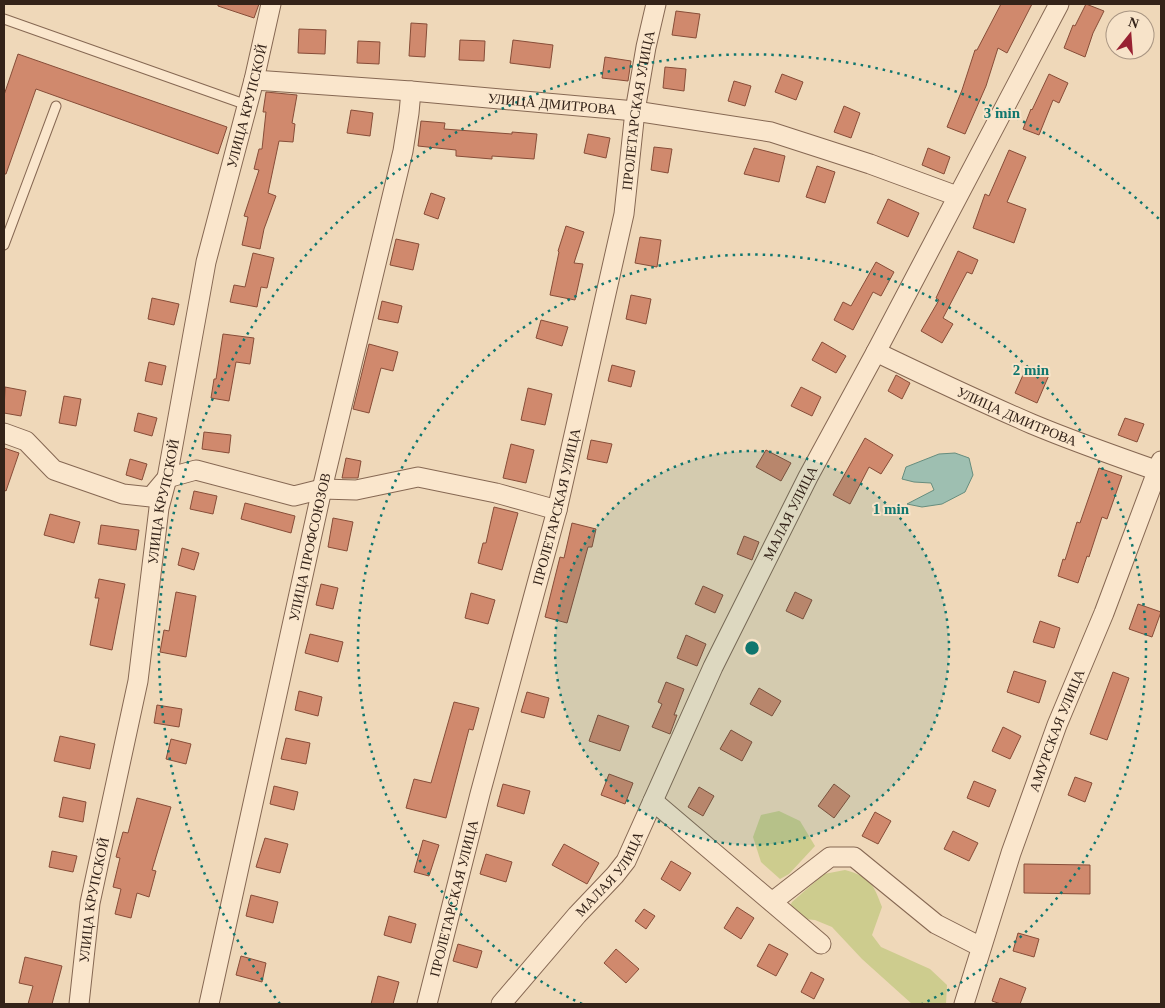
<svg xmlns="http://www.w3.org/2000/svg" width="1165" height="1008" viewBox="0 0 1165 1008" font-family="'Times New Roman',serif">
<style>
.green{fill:#cdcc8e}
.water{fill:#9ebfb1;stroke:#668d7e}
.building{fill:#d0896d;stroke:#874d38}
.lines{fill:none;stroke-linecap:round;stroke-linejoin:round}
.service-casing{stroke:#866853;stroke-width:11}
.minor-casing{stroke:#866853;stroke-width:21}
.service{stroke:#fae6cc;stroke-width:9}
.minor{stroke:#fae6cc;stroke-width:19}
.ring{fill:none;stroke:#0f766e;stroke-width:2.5;stroke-dasharray:2.5 5}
.labels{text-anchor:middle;stroke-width:4;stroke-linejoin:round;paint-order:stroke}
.street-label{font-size:14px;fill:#342319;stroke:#f7e3c9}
.centre{fill:#0f766e;stroke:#f7e3c9;stroke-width:2.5}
.ring-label{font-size:15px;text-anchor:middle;font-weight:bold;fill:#0f766e;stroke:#f7e3c9;stroke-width:4;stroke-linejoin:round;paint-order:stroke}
</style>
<rect width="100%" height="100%" fill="#efd8b9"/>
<g class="green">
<path d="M779,811L800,821L815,846L789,874L780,879L761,862L753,837L761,815Z"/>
<path d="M845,870C870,877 873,883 882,907L872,935L881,947L930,969L947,985L946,1004H912L862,959L832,927L815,920L804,919L790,906L792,902L824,874Z"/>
</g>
<path class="water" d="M955,453L969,458L973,475L965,492L942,504L922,507L907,504L934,490L931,483L914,482L902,479L906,467L939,454Z"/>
<g class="building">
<path d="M218,4H259L254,18L218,6Z"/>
<path d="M1001,4H1032L1007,53L998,48L986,86L965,134L947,127L962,90L975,50H977Z"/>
<path d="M1086,4L1104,11L1093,33L1085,57L1064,48L1073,25L1075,26Z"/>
<path d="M676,11L700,14L696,38L672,35Z"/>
<path d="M411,23L427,24L425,57L409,56Z"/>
<path d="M299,29L326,30L325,54L298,53Z"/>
<path d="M460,40L485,41L484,61L459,60Z"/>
<path d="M513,40L553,45L550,68L510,63Z"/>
<path d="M358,41L380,42L379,64L357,63Z"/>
<path d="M18,54L227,127L218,154L36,89L6,174H4V95Z"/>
<path d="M605,57L631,61L628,81L602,78Z"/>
<path d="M665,67L686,69L684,91L663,88Z"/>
<path d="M782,74L803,82L796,100L775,92Z"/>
<path d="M1049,74L1068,83L1059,103L1053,100L1039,135L1023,129L1031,109L1032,110Z"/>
<path d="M734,81L751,86L745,106L728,101Z"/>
<path d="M266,92L297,95L292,123L295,124L293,142L279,141L268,193L276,196L264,229L260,249L242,245L248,217L244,216L259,170L254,169L259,149H262L266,112H263Z"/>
<path d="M844,106L860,113L851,138L834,132Z"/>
<path d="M351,110L373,113L370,136L347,133Z"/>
<path d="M421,121L445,123L444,129L512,134V132L537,134L534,159L492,156V159L456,156V150L418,146Z"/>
<path d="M588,134L610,138L606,158L584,153Z"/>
<path d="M654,147L672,149L668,173L651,170Z"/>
<path d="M754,148L785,156L779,182L744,174Z"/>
<path d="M928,148L950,157L944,174L922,165Z"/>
<path d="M1009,150L1026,157L1007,202L1026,209L1014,243L973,228L985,194L989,196Z"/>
<path d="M817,166L835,172L825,203L806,197Z"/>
<path d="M431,193L445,198L438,219L424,214Z"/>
<path d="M888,199L919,213L908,237L877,223Z"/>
<path d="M566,226L584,232L574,263L583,264L575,300L550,295L559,252L558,251Z"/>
<path d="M640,237L661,240L657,267L635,263Z"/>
<path d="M396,239L419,244L413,270L390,265Z"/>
<path d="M958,251L978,260L972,274L967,272L943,318L953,324L942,343L921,331L939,300L936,298Z"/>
<path d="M253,253L274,258L267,288L261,287L257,307L230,302L234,285L245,287Z"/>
<path d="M876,262L894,272L881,296L873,292L853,330L834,320L843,302L851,306Z"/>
<path d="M631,295L651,299L646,324L626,319Z"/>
<path d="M152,298L179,304L174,325L148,319Z"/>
<path d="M382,301L402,306L398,323L378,319Z"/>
<path d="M541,320L568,327L562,346L536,338Z"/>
<path d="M223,334L254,338L250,364L236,362L229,401L211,398L214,379H216Z"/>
<path d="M822,342L846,356L836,373L812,360Z"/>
<path d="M369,344L398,352L393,371L381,368L369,413L353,409Z"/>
<path d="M149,362L166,366L162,385L145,381Z"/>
<path d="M612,365L635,371L631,387L608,381Z"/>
<path d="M1027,366L1049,375L1037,403L1015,393Z"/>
<path d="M896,375L910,383L902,399L888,391Z"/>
<path d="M5,387L26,391L21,416L4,413Z"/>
<path d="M801,387L821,397L812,416L791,406Z"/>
<path d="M528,388L552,394L545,425L521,420Z"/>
<path d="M64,396L81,399L76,426L59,423Z"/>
<path d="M138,413L157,418L152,436L134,431Z"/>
<path d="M1125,418L1144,424L1137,442L1118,435Z"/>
<path d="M204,432L231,435L229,453L202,449Z"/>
<path d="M865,438L893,455L881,474L869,467L850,504L833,495Z"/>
<path d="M591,440L612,444L607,463L587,459Z"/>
<path d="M511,444L534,450L526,483L503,478Z"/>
<path d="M4,448L19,453L6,491L4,490Z"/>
<path d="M766,450L791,463L781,481L756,467Z"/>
<path d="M346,458L361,461L358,478H342Z"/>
<path d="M130,459L147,464L142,480L126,475Z"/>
<path d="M1099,468L1122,476L1107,519L1102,517L1089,557L1087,556L1078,583L1058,576L1063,559L1065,560L1077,522L1080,523Z"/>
<path d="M194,491L217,496L213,514L190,509Z"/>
<path d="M245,503L295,516L291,533L241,519Z"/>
<path d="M494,507L518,513L502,570L478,563L483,543H486Z"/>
<path d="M50,514L80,522L74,543L44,535Z"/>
<path d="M333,518L353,522L347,551L328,547Z"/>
<path d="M572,523L596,529L592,547H588L567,623L545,617L560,557L564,558Z"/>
<path d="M101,525L139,530L136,550L98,544Z"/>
<path d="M744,536L759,542L752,560L737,554Z"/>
<path d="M182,548L199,553L194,570L178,565Z"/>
<path d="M99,579L125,584L112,650L90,645L99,598H95Z"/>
<path d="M321,584L338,588L333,609L316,605Z"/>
<path d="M703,586L723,595L715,613L695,604Z"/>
<path d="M176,592L196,596L186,657L160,652L164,630L169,631Z"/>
<path d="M795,592L812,600L803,619L786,611Z"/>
<path d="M471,593L495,600L488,624L465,618Z"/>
<path d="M1138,604L1161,612L1152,637L1129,629Z"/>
<path d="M1040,621L1060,628L1054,648L1033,642Z"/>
<path d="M310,634L343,642L338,662L305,653Z"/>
<path d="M686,635L706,644L697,666L677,658Z"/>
<path d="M1014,671L1046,681L1039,703L1007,692Z"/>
<path d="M1113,672L1129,678L1107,740L1090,734Z"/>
<path d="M666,682L684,689L674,715H677L670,734L652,727L662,704L658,702Z"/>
<path d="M759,688L781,701L772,716L750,704Z"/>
<path d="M299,691L322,697L318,716L295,710Z"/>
<path d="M527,692L549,698L544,718L521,712Z"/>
<path d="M454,702L479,708L473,730L469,729L446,818L406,808L414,779L431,783Z"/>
<path d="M157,705L182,709L179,727L154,723Z"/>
<path d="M598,715L629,726L620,751L589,741Z"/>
<path d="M1003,727L1021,736L1010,759L992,751Z"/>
<path d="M731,730L752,742L742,761L720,749Z"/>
<path d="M60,736L95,744L90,769L54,761Z"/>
<path d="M286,738L310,743L306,764L281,759Z"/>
<path d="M171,739L191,744L186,764L166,759Z"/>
<path d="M609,774L633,783L625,804L601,795Z"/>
<path d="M1075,777L1092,783L1085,802L1068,795Z"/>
<path d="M974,781L996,790L989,807L967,798Z"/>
<path d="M503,784L530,791L524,814L497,806Z"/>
<path d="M834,784L850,796L834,818L818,806Z"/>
<path d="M274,786L298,792L294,810L270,804Z"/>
<path d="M699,787L714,796L703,816L688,807Z"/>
<path d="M63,797L86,802L83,822L59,817Z"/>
<path d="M137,798L171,807L152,870L156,871L149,897L137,893L131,918L115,914L121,889L113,887L120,858L116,857L123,832L128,833Z"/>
<path d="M875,812L891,821L878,844L862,836Z"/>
<path d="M953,831L978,843L969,861L944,849Z"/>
<path d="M265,838L288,844L280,873L256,867Z"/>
<path d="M423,840L439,845L429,876L414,872Z"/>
<path d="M564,844L599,863L587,884L552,865Z"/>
<path d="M52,851L77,856L73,872L49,867Z"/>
<path d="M486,854L512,862L506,882L480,874Z"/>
<path d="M671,861L691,873L680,891L661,879Z"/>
<path d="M1024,864L1090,865V894L1024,893Z"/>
<path d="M251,895L278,902L273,923L246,916Z"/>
<path d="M737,907L754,918L741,939L724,928Z"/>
<path d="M644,909L655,916L646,929L635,921Z"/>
<path d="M389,916L416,924L411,943L384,935Z"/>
<path d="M1018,933L1039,939L1034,957L1013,951Z"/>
<path d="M458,944L482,951L477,968L453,961Z"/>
<path d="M769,944L788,954L776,976L757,966Z"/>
<path d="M616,949L639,969L626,983L604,963Z"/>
<path d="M241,956L266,963L262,982L236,975Z"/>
<path d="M25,957L62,966L52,1004H28L33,986L19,983Z"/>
<path d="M811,972L824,979L814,999L801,992Z"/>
<path d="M378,976L399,982L393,1004H371Z"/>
<path d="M1000,978L1026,988L1020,1004H1001L992,1001Z"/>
</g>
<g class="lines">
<g class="service-casing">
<g id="service">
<path d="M4,19L247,105"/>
<path d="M4,245L56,106"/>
</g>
</g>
<g class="minor-casing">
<g id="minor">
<path id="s1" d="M254,80L411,91L635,111L771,132L870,164L957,196"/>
<path id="s2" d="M876,352C928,377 979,401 1032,424C1075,442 1118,457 1161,472"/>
<path d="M4,433L26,441L54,470L123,494L151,497L167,478L196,470L294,496L322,489L356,490L418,477L496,493L557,510"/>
<path d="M653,801L821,944"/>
<path d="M772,902L830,857H854L936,924L981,947"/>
<path id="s3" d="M79,1004L90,903L138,681L159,508L167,478L206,262L254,80L271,4"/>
<path id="s4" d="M209,1004L322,489L403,151L409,113L411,91"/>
<path id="s5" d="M427,1004L480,794L557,510L624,214L635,111L646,47L656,4"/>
<path id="s6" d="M501,1004L577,915L615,875L626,861L713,667L808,477L876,352L1059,4"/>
<path id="s7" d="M964,1004L1011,853L1057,725L1104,613L1161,461"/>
</g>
</g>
<use href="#service" class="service"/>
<use href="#minor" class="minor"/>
</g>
<circle cx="752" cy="648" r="197" fill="#0f766e" fill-opacity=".12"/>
<g class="ring">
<circle cx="752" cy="648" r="197"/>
<path d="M582 1004A394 394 0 1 1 922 1004"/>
<path d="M280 1004A591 591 0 0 1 1159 219"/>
</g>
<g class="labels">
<g class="street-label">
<text dy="5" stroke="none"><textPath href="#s1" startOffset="299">УЛИЦА ДМИТРОВА</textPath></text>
<text dy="5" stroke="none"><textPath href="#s3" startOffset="915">УЛИЦА КРУПСКОЙ</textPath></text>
<text dy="5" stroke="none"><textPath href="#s5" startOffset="919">ПРОЛЕТАРСКАЯ УЛИЦА</textPath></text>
<text dy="5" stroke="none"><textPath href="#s2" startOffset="155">УЛИЦА ДМИТРОВА</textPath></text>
<text dy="5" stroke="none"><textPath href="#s3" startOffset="510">УЛИЦА КРУПСКОЙ</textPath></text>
<text dy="5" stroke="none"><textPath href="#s5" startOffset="514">ПРОЛЕТАРСКАЯ УЛИЦА</textPath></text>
<text dy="5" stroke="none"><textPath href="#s6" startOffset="575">МАЛАЯ УЛИЦА</textPath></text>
<text dy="5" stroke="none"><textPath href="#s4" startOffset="468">УЛИЦА ПРОФСОЮЗОВ</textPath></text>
<text dy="5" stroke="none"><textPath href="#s7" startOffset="289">АМУРСКАЯ УЛИЦА</textPath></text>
<text dy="5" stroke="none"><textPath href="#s6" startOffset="170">МАЛАЯ УЛИЦА</textPath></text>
<text dy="5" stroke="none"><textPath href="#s5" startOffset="109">ПРОЛЕТАРСКАЯ УЛИЦА</textPath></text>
<text dy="5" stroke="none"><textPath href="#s3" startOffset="105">УЛИЦА КРУПСКОЙ</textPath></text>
</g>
</g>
<circle cx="752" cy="648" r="8" class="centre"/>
<g class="ring-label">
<text x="1002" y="118">3 min</text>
<text x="1031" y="375">2 min</text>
<text x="891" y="514">1 min</text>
</g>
<rect width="1165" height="1008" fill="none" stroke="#342319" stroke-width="10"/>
<g transform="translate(1130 35) rotate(17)"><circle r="24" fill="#f7e3c9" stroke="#a99683"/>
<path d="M0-4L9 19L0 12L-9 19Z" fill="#982132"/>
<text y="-8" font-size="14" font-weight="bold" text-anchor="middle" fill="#342319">N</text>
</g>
</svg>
